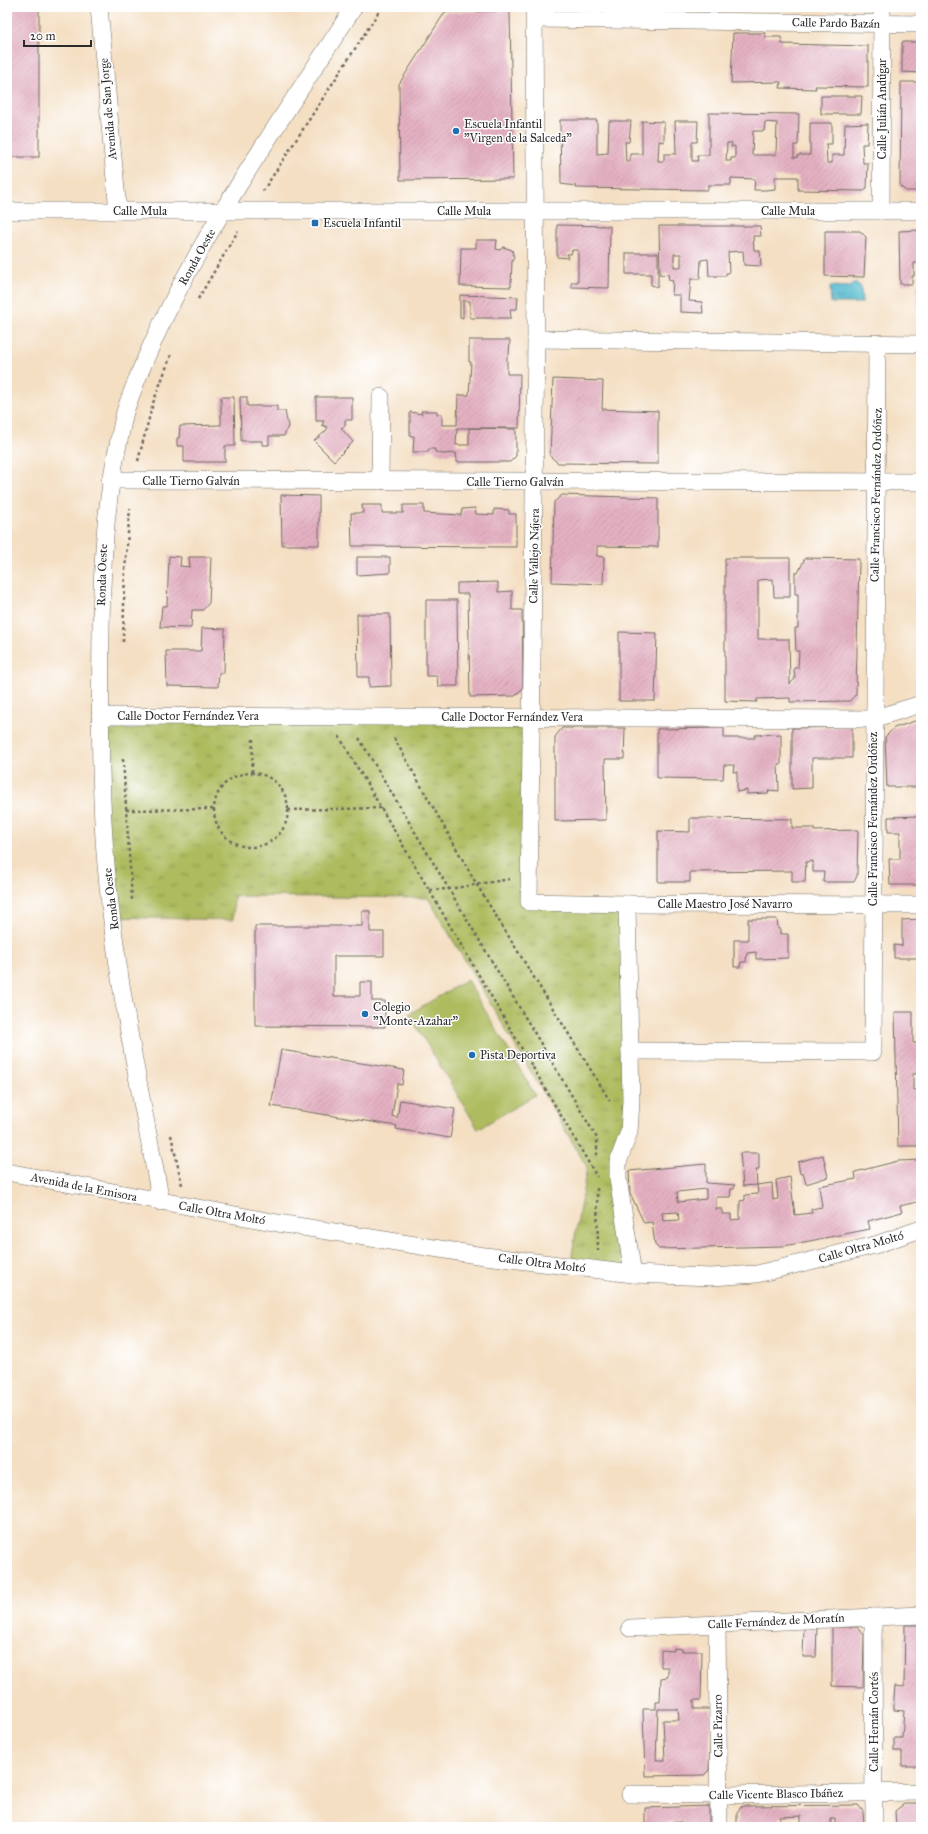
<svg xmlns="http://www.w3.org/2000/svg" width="928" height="1834" viewBox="0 0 928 1834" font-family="'IM FELL Great Primer',serif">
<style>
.grass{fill:url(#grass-tufts);stroke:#6c7444}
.pitch{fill:#aebc5e;stroke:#6c7444}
.water{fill:url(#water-ripples);stroke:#3d727c}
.building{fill:url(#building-hatch);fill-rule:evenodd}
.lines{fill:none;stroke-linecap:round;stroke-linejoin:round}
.street-casing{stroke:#716a60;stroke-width:18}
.path{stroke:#716a60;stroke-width:2.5;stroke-dasharray:3 3;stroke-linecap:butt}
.street{stroke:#fff;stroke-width:17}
.poi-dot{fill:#1f6fb2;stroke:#fff;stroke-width:1.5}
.labels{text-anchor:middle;stroke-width:3;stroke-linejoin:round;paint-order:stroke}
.street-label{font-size:12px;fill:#2b2b2b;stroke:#fff}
.poi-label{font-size:12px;fill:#2b2b2b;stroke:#fff;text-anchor:start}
</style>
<defs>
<pattern id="grass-tufts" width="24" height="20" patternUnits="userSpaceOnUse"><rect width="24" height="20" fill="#aebc5e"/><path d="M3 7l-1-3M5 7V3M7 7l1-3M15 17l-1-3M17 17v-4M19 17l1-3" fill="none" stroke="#8e994e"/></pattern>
<pattern id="water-ripples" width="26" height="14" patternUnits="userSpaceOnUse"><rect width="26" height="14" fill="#4fb8cd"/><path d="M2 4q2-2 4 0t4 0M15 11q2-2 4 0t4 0" fill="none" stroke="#4296a7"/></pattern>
<pattern id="building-hatch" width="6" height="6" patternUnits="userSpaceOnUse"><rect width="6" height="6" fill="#e4b1c2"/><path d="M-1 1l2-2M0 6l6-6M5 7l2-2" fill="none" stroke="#c498a7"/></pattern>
</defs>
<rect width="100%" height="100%" fill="#fff"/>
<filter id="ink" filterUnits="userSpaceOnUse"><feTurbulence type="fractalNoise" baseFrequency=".025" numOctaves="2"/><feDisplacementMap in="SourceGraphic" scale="8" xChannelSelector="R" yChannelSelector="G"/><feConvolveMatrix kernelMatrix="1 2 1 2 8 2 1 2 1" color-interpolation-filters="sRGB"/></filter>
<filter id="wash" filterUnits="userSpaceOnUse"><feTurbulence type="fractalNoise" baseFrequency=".012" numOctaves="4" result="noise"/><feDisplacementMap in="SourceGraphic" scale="16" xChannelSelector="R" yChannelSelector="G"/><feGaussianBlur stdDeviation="0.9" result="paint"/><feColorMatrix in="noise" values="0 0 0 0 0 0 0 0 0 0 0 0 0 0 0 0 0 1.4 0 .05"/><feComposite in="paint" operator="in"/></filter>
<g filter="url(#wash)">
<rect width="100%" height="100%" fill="#f4dfc3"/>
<path class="grass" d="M100,716L533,718L529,902L627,904L631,1101L618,1162L633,1274L570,1266L587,1167L428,898L234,896L233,920L112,917Z"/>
<path class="pitch" d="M467,980L535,1095L478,1129L409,1014Z"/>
<path class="water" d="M855,282L861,287L862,303H831L830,286L849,287Z"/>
<g id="blocks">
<g class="building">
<rect x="7" y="7" width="32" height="150"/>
<path d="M510,11L513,179L400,180L399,84L445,12Z"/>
<path d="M733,33H765V37H781L782,44L868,46V87L815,86L816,89L780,88L781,82L731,83Z"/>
<path d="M918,36H921V73L902,72V42H918Z"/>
<path d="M901,82H921V144H920L921,191H906L900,186Z"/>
<path d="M821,96H862L861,114H821Z"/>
<path d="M709,113L799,114L798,145H794V158L798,157V155H810V123H832V144H826L827,163H832V155H844L845,124L868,123L867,144H862L863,163H868L867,188L863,191L798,190V177H775V189L765,190H754L755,179L731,178V185H708V190L576,188V186L561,184L560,120H597V154L608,153L609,121H631L629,142H625L626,161H630V154H642V121L664,122V142L659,141L658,161H664V154H676L675,121H698L697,142H692V161H698L697,155H709ZM765,122L777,123L776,155H752L753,131H764ZM727,143H732L731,147L735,146V158H731V161H726Z"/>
<path d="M557,225L610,226L609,288L571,287L572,282H578V250H572L571,254H567L568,258L557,257Z"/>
<path d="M659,226H760L761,236H753L754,250L760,251L761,266L744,265L743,251L728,252L729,273H726V276H709L708,259L701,260L700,279H691L689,301L702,302L703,313L680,312V295H672L673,281L669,280L668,274L660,275ZM674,254H681V267H674Z"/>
<path d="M921,230V263H914V276H912V284H900L899,231Z"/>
<path d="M825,231H860L866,237L864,277L825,276Z"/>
<path d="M476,240H497L496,249L500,250L503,247L512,250L514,258L512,261L511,287L460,286L461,248H476Z"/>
<path d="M626,253H658V287L651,285V274H626Z"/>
<path d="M921,284V304H917V285Z"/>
<path d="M460,295L518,297L517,309H510L511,318H470V301H463V318L460,317Z"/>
<path d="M469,340H510L509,355L507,357V374H520L519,428H457L456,445H469V428L516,429V456L510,462H457L456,453L443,454L435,452V449H429L428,452H413L414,436H410V412L422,414L421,411H437V414H442V425H457L458,395H469L471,362H469Z"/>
<path d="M553,379L603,381L602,409L658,411V464L558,463L550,456Z"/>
<path d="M221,397H234L235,446H225V462H184V446H177V438H179L180,426L221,425Z"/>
<path d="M240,397H247V406H277V411H285L288,426L284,436H269V445H262V441H241Z"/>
<path d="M316,397H352V420H345V426L341,428L353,442L334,461L314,441L327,430V427L322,425L324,421H316Z"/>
<path d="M281,495L319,496V545H282Z"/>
<path d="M562,495L658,498V547L597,546V556L604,557L603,584L552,582L554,502Z"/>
<path d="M362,505H382V513H403V505H424V513L461,515L462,509L475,508L476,514L494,515V509L509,510V514H516V547L352,546L351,513H363Z"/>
<path d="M169,556L181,557L180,566L190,567L189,557H211L209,603L203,610H192L191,628L160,627L162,606H167Z"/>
<path d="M357,557H390V573L357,575Z"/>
<path d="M725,558H790V597H774L773,579L758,580V639H789L790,684L795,679L794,668H798L799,651H796L795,628H798V594H795V573H798L805,558L859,559L856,694L850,701L790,702V698L757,699V702L725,701Z"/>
<path d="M498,582V592L512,591V610H522L523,688L515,696L470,697L468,594H457V583Z"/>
<path d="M426,600H457L458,686H438L437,676H426Z"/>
<path d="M357,614H390L391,686L369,687V677H358Z"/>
<path d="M202,628L225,629L224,673H219L218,687L167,686L166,651H201Z"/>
<path d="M619,632L657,633L655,701H619Z"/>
<path d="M921,719V787H887L885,737L894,728Z"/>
<path d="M852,727V758H812V788L792,789V728Z"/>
<path d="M562,728H625L624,759H605L606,820L555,821V737Z"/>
<path d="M724,728V738H755V735L781,734V764H778L779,791L768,790L769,793L747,794V790L737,792V772H733L734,765H724L723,779L657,778V729Z"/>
<path d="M921,816V885H890L889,859H900V832H888V817Z"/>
<path d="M690,818L792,819V828H814V831L858,830L857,876L854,882H823L824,872H813V861L806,862L805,882H792V871L690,872V882H658V831L690,832Z"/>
<path d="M362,911H370V932H384V956H334V996H360V982H372V1001H385V1027L255,1026V926H362Z"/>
<path d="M748,919H777L778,929H780V934H788V958L756,959V952L747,953L746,962H741L740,967H734V940H748Z"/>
<path d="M921,919V958H894V945L902,946V920Z"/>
<path d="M895,1012H913V1043H921V1073L913,1074V1090H921V1146H898Z"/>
<path d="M281,1050L404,1070L402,1085L397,1084L392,1116L397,1118L400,1100L455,1109L450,1138L396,1129L397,1126L271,1106Z"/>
<path d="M740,1153H759V1170H756L757,1185L743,1186Z"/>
<path d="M823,1155L828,1177L806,1184L803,1173L800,1174L798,1162Z"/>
<path d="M921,1160V1201L900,1206L902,1212L868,1221L870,1229L784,1246L659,1249L655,1245L652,1222L644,1223L630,1193L629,1171L706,1164V1183L735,1185L734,1189H731L730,1197H716V1209H722V1214H731V1220L740,1219V1201L745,1200V1195L758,1194L757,1185L772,1183L773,1200L778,1199L776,1180L790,1177L795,1215L812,1213L811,1209L822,1207L819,1186L856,1179L855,1172L898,1161ZM706,1189V1199L678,1202L677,1192ZM678,1212L679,1220L663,1221L662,1213Z"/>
<path d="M905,1625H921V1766H902V1751H894V1738H902L904,1711L894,1710V1698L895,1686L904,1687Z"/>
<path d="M832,1627H857L864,1635L863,1687L832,1686Z"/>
<path d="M804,1628H817L816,1657H803Z"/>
<path d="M674,1648L682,1649V1651H702L701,1700H694V1709H711L709,1770L704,1775L645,1776L643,1709H656V1702H660L661,1678L668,1677V1667H661V1650L674,1651ZM658,1709H678L679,1720H663L665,1760H656Z"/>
<path d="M904,1804H921V1827H896L895,1811Z"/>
<path d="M858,1805L863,1811L864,1827H835V1819H831V1826L801,1827V1816L780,1817V1827H737V1812L742,1806Z"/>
<path d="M709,1806V1827H681V1822L663,1823V1827H650V1824H645V1808Z"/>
</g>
</g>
</g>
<g filter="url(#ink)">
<use href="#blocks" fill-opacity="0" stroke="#716a60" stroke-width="1"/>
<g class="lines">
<g class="street-casing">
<g id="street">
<path d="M99,7L118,211"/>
<path d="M534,7L536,339L529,902L627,904L921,905"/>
<path d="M535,19L921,24"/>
<path d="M7,211H921"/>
<path d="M881,211L882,7"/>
<path d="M536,339L921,344"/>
<path d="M110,480L921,482"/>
<path d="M380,481L381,397"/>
<path d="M100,716L873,719L921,704"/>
<path d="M627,904L631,1101L629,1132L618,1162V1179L633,1274"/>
<path d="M630,1051L873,1052L877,344"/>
<path d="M7,1172L278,1223L477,1255L633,1274L711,1277L757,1274L875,1245L921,1229"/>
<path d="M161,1202C142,1100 120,998 109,895C99,807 100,718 101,629C102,565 105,503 119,440C122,428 123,415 128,403C179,262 273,133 354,7"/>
<path d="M873,1617L874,1827"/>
<path d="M717,1624L719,1827"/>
<path d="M630,1628L921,1615"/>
<path d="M630,1794L719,1795L921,1792"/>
</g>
</g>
<g class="path">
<path d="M263,191L382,7"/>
<path d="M198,299L238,231"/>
<path d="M138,461L153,403L171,355"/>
<path d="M123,642L125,569L130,509"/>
<path d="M339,736L597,1177"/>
<path d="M359,738L597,1138V1157"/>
<path d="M394,738L477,885L610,1101"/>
<path d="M123,759L132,900"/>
<path d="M252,772L253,737"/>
<circle cx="251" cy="810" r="37"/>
<path d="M126,810L213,809"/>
<path d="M288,810L381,808"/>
<path d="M430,890L449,889L510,879"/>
<path d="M171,1135L182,1185"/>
<path d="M597,1188L598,1251"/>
</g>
<use href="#street" class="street"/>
</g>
</g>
<g class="poi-dot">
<circle cx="456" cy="131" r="4"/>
<rect x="311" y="219" width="8" height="8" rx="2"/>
<circle cx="365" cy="1014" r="4"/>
<circle cx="472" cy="1055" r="4"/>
</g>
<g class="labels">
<g class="street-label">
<text transform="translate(836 23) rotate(1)" y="4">Calle Pardo Bazán</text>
<text transform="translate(108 109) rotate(-95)" y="4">Avenida de San Jorge</text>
<text transform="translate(882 109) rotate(-90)" y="4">Calle Julián Andúgar</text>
<text x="140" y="215">Calle Mula</text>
<text x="464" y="215">Calle Mula</text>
<text x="788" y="215">Calle Mula</text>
<text transform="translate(197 257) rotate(-61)" y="4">Ronda Oeste</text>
<text x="191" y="485">Calle Tierno Galván</text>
<text x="515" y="486">Calle Tierno Galván</text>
<text transform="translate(876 495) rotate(-89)" y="4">Calle Francisco Fernández Ordóñez</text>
<text transform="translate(534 556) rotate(-89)" y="4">Calle Vallejo Nájera</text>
<text transform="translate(102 575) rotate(-88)" y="4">Ronda Oeste</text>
<text x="188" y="720">Calle Doctor Fernández Vera</text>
<text x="512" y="721">Calle Doctor Fernández Vera</text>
<text transform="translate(873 819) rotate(-90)" y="4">Calle Francisco Fernández Ordóñez</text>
<text transform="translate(111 899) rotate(-97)" y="4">Ronda Oeste</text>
<text x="725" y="908">Calle Maestro José Navarro</text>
<text transform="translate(84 1187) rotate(11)" y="4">Avenida de la Emisora</text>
<text transform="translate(222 1213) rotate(10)" y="4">Calle Oltra Moltó</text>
<text transform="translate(861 1247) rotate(-16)" y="4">Calle Oltra Moltó</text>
<text transform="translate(542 1263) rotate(7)" y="4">Calle Oltra Moltó</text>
<text transform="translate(776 1621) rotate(-3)" y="4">Calle Fernández de Moratín</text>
<text transform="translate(874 1722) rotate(-90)" y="4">Calle Hernán Cortés</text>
<text transform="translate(718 1726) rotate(-91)" y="4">Calle Pizarro</text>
<text transform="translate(776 1794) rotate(-1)" y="4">Calle Vicente Blasco Ibáñez</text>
</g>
<g class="poi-label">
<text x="464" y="128">Escuela Infantil<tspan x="464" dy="14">"Virgen de la Salceda"</tspan></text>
<text x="323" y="227">Escuela Infantil</text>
<text x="373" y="1011">Colegio<tspan x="373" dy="14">"Monte-Azahar"</tspan></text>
<text x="480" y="1059">Pista Deportiva</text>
</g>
</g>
<rect width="928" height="1834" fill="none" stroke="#fff" stroke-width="24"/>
<path d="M24 40v6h67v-6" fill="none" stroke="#2b2b2b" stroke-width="2"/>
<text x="30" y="40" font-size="12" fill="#2b2b2b" stroke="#ffffff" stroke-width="3" paint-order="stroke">20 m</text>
</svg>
